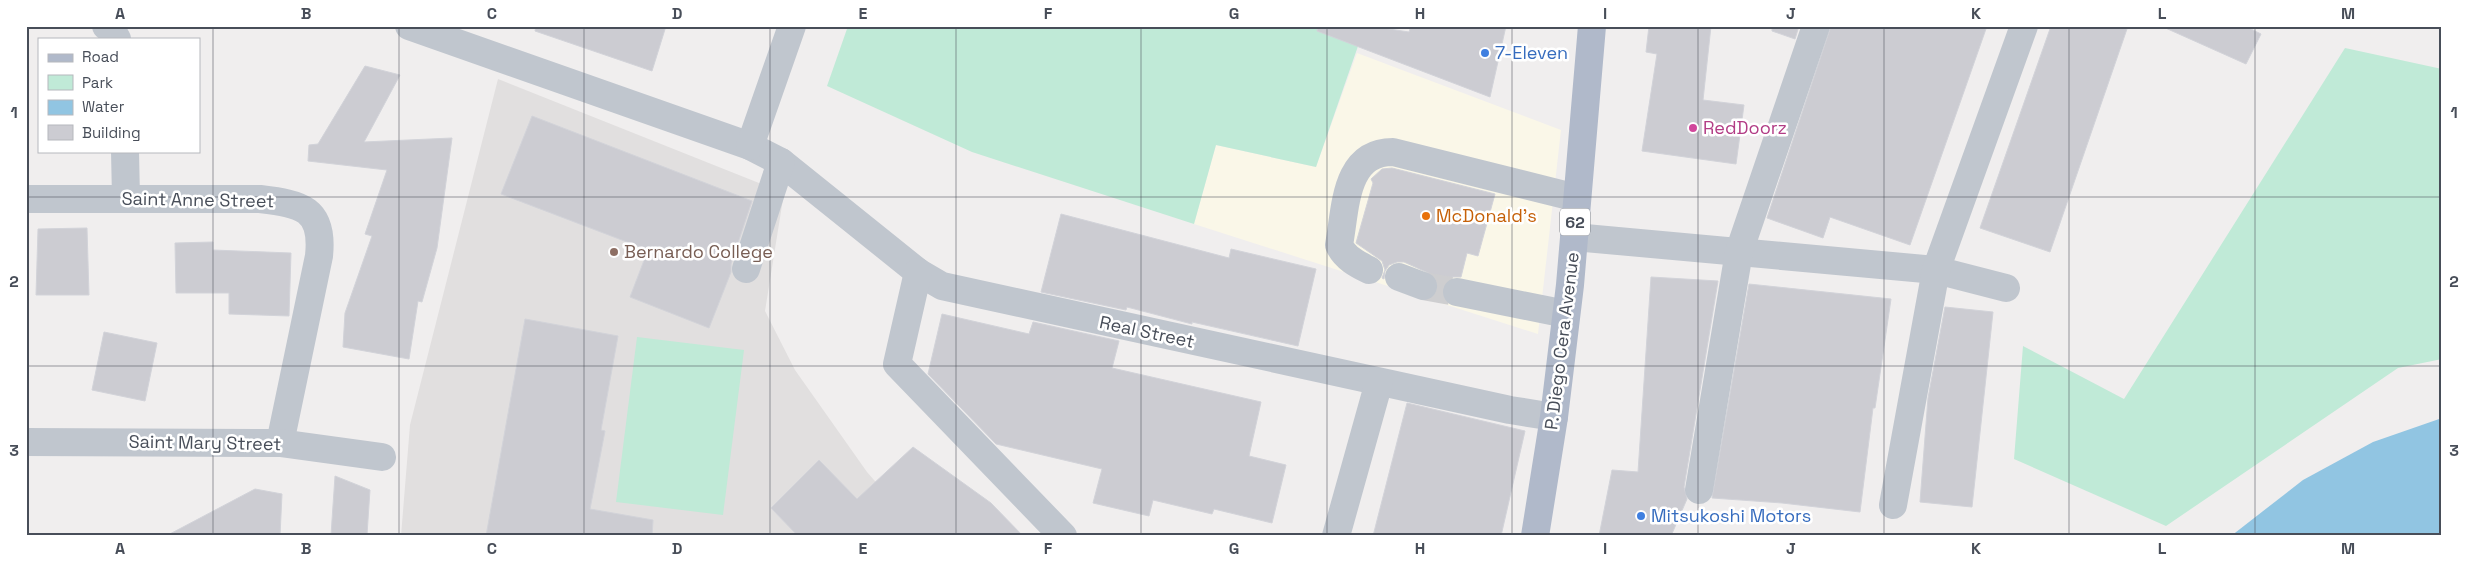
<svg xmlns="http://www.w3.org/2000/svg" width="2468" height="562" viewBox="0 0 2468 562" font-family="'Space Grotesk',sans-serif">
<style>
.commercial{fill:#faf7e8}
.education{fill:#e1dfdf}
.green{fill:#c0ead7}
.water{fill:#91c5e2}
.building{fill:#ccccd2;stroke:#d2d3d9}
.lines{fill:none;stroke-linecap:round;stroke-linejoin:round}
.minor-tunnel{stroke:#ceced0;stroke-width:28;stroke-dasharray:28 14;stroke-linecap:butt}
.minor{stroke:#c0c6ce;stroke-width:28}
.major{stroke:#b0b9ca;stroke-width:28}
.grid{fill:none;stroke:#484e59;stroke-width:1;stroke-opacity:0.55}
.shop-dot{fill:#3f7fe0;stroke:#fff;stroke-width:2}
.hotel-dot{fill:#d1479c;stroke:#fff;stroke-width:2}
.food-dot{fill:#e8710a;stroke:#fff;stroke-width:2}
.education-dot{fill:#8d6e63;stroke:#fff;stroke-width:2}
.labels{text-anchor:middle;stroke-width:5;stroke-linejoin:round;paint-order:stroke}
.shield{fill:#fff;stroke:#7f838b;stroke-width:1}
.shield-label{font-size:16px;font-weight:bold;fill:#484e59}
.shop-label{font-size:18px;fill:#366cbe;stroke:#fff;text-anchor:start}
.hotel-label{font-size:18px;fill:#b23c85;stroke:#fff;text-anchor:start}
.street-label{font-size:18px;fill:#484e59;stroke:#fff}
.food-label{font-size:18px;fill:#c56008;stroke:#fff;text-anchor:start}
.education-label{font-size:18px;fill:#785e54;stroke:#fff;text-anchor:start}
.neatline{fill:none;stroke:#484e59;stroke-width:2}
.grid-label{font-size:16px;text-anchor:middle;font-weight:bold;fill:#484e59}
</style>
<rect width="100%" height="100%" fill="#f0eeee"/>
<path class="commercial" d="M1357,53L1561,130L1538,334L1194,224L1216,145L1316,167Z"/>
<path class="education" d="M498,79L784,193L765,311L795,370L867,472L923,536H401L410,425Z"/>
<g class="green">
<path d="M848,26H1365L1316,167L1216,145L1194,224L972,152L827,86Z"/>
<path d="M2345,48L2442,69V359L2398,368L2166,526L2014,459L2023,346L2124,399Z"/>
<path d="M637,337L744,350L723,515L616,502Z"/>
</g>
<path class="water" d="M2442,418V536H2231L2303,480L2373,442Z"/>
<g class="building">
<path d="M536,26H666L652,71L535,31Z"/>
<path d="M1318,26H1369L1409,32L1411,26H1506L1490,97L1317,31Z"/>
<path d="M1649,26H1711L1703,100L1744,105L1736,164L1642,151L1657,54L1646,52Z"/>
<path d="M1772,26H1799L1795,39L1772,31Z"/>
<path d="M1831,26H1987L1910,245L1830,217L1823,238L1767,218Z"/>
<path d="M2051,26H2128L2050,252L1980,228Z"/>
<path d="M2161,26H2245L2261,34L2246,64Z"/>
<path d="M365,66L400,75L364,142L452,138L437,248L422,302L418,301L409,359L343,347L345,313L372,236L365,234L387,170L308,161L309,145L318,144Z"/>
<path d="M532,116L752,201L731,264V272L709,328L630,297L648,250L501,194Z"/>
<path d="M1392,168L1495,194L1478,256L1467,253L1461,277H1452L1446,281L1442,294L1437,293L1438,284L1435,276L1404,262H1397L1389,265L1385,271L1384,279L1382,278L1385,270L1382,261L1356,243L1373,183L1371,179L1382,169Z"/>
<path d="M1061,214L1229,258L1231,249L1316,269L1298,346L1192,322V324L1127,307L1126,310L1041,292Z"/>
<path d="M87,228L89,295H36L38,229Z"/>
<path d="M213,242V250L291,253L289,316L229,314V293H176L175,243Z"/>
<path d="M1651,277L1718,281L1684,487L1687,499L1671,536H1599L1612,470L1638,472Z"/>
<path d="M1749,284L1891,299L1875,408H1873L1860,512L1782,503L1712,498Z"/>
<path d="M1945,307L1993,312L1972,507L1920,502L1928,398Z"/>
<path d="M942,314L1029,334L1033,322L1119,341L1112,368L1261,402L1249,456L1286,465L1272,523L1214,509L1212,514L1153,500L1149,516L1093,503L1102,469L996,444L928,374Z"/>
<path d="M525,319L618,336L601,430L605,431L590,509L653,520L652,536H486Z"/>
<path d="M104,332L157,343L145,401L92,390Z"/>
<path d="M1407,403L1525,431L1501,536H1373Z"/>
<path d="M913,447L991,503L1023,536H798L771,508L819,460L857,499Z"/>
<path d="M335,476L370,490L367,535H331Z"/>
<path d="M255,489L282,494L280,536H166Z"/>
</g>
<g class="lines">
<path class="minor-tunnel" d="M1423,286L1457,292"/>
<g class="minor">
<path d="M106,26L112,30L117,39"/>
<path d="M409,26L750,146L781,162L918,272L942,286L1510,410L1554,417"/>
<path d="M750,146L792,26"/>
<path d="M125,151L126,198"/>
<path d="M26,199H260C301,204 324,208 319,256L280,443"/>
<path d="M1574,237L1936,270L2006,288"/>
<path d="M746,269L781,162"/>
<path d="M1369,270C1357,264 1345,258 1339,245C1346,208 1344,152 1393,152L1577,198"/>
<path d="M918,272L897,364L1063,536"/>
<path d="M1399,277L1423,286"/>
<path d="M1457,292L1566,314"/>
<path d="M26,442L280,443L382,457"/>
<path d="M1699,490L1739,252L1816,26"/>
<path d="M1893,505L1936,270L2024,26"/>
<path d="M1336,536L1379,382"/>
</g>
<path class="major" d="M1535,536L1554,417L1570,285L1592,26"/>
</g>
<path class="grid" d="M213,26V536M399,26V536M584,26V536M770,26V536M956,26V536M1141,26V536M1327,26V536M1512,26V536M1698,26V536M1884,26V536M2069,26V536M2255,26V536M26,197H2442M26,366H2442"/>
<g class="shop-dot">
<circle cx="1485" cy="53" r="5"/>
<circle cx="1641" cy="516" r="5"/>
</g>
<circle class="hotel-dot" cx="1693" cy="128" r="5"/>
<circle class="food-dot" cx="1426" cy="216" r="5"/>
<circle class="education-dot" cx="614" cy="252" r="5"/>
<g class="labels">
<rect class="shield" x="1560" y="208.5" width="30" height="27" rx="4"/>
<g class="shield-label">
<text x="1575" y="228">62</text>
</g>
<g class="shop-label">
<text x="1495" y="59">7-Eleven</text>
<text x="1651" y="522">Mitsukoshi Motors</text>
</g>
<g class="hotel-label">
<text x="1703" y="134">RedDoorz</text>
</g>
<g class="street-label">
<text transform="translate(198 200) rotate(1)" y="6">Saint Anne Street</text>
<text transform="translate(1147 332) rotate(12)" y="6">Real Street</text>
<text transform="translate(1562 341) rotate(-83)" y="6">P. Diego Cera Avenue</text>
<text transform="translate(205 443) rotate(1)" y="6">Saint Mary Street</text>
</g>
<g class="food-label">
<text x="1436" y="222">McDonald's</text>
</g>
<g class="education-label">
<text x="624" y="258">Bernardo College</text>
</g>
</g>
<rect width="2468" height="562" fill="none" stroke="#ffffff" stroke-width="55"/>
<rect x="38" y="38" width="162" height="115" fill="#ffffff" stroke="#b6b8bd"/>
<rect x="48" y="54" width="25" height="8" fill="#b0b9ca" stroke="#b6b8bd"/>
<text x="82" y="62" font-size="15" fill="#484e59">Road</text>
<rect x="48" y="75" width="25" height="15" fill="#c0ead7" stroke="#b6b8bd"/>
<text x="82" y="88" font-size="15" fill="#484e59">Park</text>
<rect x="48" y="100" width="25" height="15" fill="#91c5e2" stroke="#b6b8bd"/>
<text x="82" y="112" font-size="15" fill="#484e59">Water</text>
<rect x="48" y="125" width="25" height="15" fill="#ccccd2" stroke="#b6b8bd"/>
<text x="82" y="138" font-size="15" fill="#484e59">Building</text>
<rect x="28" y="28" width="2412" height="506" class="neatline"/>
<g class="grid-label">
<text x="120" y="19">A</text>
<text x="306" y="19">B</text>
<text x="492" y="19">C</text>
<text x="677" y="19">D</text>
<text x="863" y="19">E</text>
<text x="1048" y="19">F</text>
<text x="1234" y="19">G</text>
<text x="1420" y="19">H</text>
<text x="1605" y="19">I</text>
<text x="1791" y="19">J</text>
<text x="1976" y="19">K</text>
<text x="2162" y="19">L</text>
<text x="2348" y="19">M</text>
<text x="14" y="118">1</text>
<text x="2454" y="118">1</text>
<text x="14" y="287">2</text>
<text x="2454" y="287">2</text>
<text x="14" y="456">3</text>
<text x="2454" y="456">3</text>
<text x="120" y="554">A</text>
<text x="306" y="554">B</text>
<text x="492" y="554">C</text>
<text x="677" y="554">D</text>
<text x="863" y="554">E</text>
<text x="1048" y="554">F</text>
<text x="1234" y="554">G</text>
<text x="1420" y="554">H</text>
<text x="1605" y="554">I</text>
<text x="1791" y="554">J</text>
<text x="1976" y="554">K</text>
<text x="2162" y="554">L</text>
<text x="2348" y="554">M</text>
</g>
</svg>
